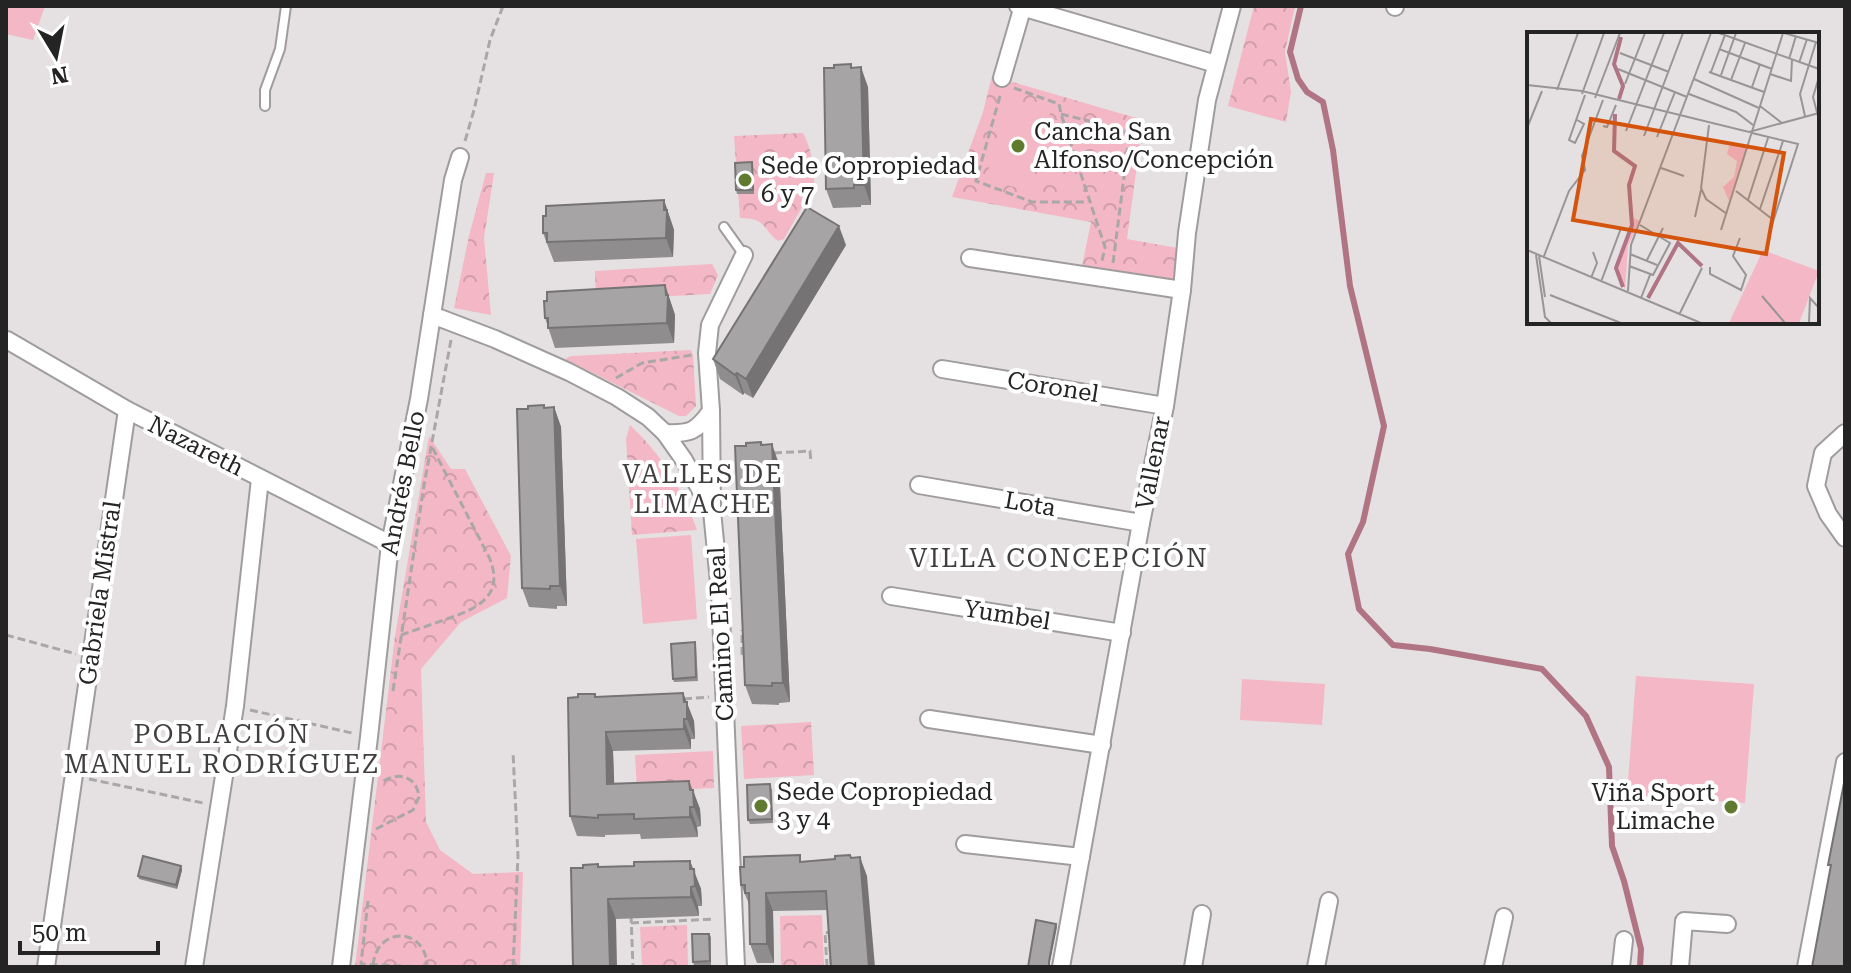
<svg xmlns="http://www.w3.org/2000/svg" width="1851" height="973" viewBox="0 0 1851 973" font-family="'Roboto Serif',serif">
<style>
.park{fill:url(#park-crowns)}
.pitch{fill:#f3b7c6}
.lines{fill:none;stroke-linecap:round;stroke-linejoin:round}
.stream{stroke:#b07484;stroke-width:6}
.lane-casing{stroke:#9f9c9d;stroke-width:12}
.street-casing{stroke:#9f9c9d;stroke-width:20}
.path{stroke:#aaa7a8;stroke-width:3;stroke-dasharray:8 4;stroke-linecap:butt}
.lane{stroke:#fff;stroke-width:8}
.street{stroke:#fff;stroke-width:16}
.wall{fill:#908d8e}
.shaded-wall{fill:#757374}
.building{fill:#a7a4a5;stroke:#757374;stroke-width:2}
.poi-dot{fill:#607b2f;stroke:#fff;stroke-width:3}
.labels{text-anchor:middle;stroke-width:8;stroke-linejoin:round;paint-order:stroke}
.poi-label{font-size:24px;fill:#252424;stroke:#fff;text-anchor:start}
.street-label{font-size:24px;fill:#252424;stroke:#fff}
.neighbourhood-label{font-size:26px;letter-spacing:2px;fill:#413e3e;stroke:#fff}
.inset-river{fill:none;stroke:#b07484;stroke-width:4}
.inset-road{fill:none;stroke:#989596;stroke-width:2}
.view{fill:#d4540e;fill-opacity:0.15;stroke:#d4540e;stroke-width:4}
.inset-edge{fill:none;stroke:#252424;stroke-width:4}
</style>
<defs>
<pattern id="park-crowns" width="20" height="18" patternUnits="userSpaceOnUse" patternTransform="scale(2)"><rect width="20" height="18" fill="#f3b7c6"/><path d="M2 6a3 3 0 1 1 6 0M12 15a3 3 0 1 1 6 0" fill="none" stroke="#d09daa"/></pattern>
</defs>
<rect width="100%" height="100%" fill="#e5e1e2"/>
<g class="park">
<path d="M1254,6H1295L1285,52L1291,92L1286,122L1228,106Z"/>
<path d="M992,76L1143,120L1127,239L1183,249L1177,284L1082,266L1091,222L952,197L983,112Z"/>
<path d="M803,133C811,148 815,168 814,186L784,239L778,241C762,229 767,218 740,218L734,136Z"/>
<path d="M486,173H494L484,238L491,315L454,308L469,236Z"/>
<path d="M712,264L718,275L710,294L596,300L595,271Z"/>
<path d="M691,350L693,355L696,406L686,416H679L565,359L571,356Z"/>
<path d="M630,425C662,455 682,488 697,530L632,535L626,439Z"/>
<path d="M429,436L451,469H465L511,556L507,598L461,622L421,669L426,822L440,850L473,874L523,872L520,967H355L395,636Z"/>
<path d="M811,722L814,775L744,779L741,726Z"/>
<path d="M713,751L714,788L637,791L635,755Z"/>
<path d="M822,915L824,967H751L781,966L780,916Z"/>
<path d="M687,925L688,967H642L640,927Z"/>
</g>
<g class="pitch">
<path d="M6,6H45L33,40L6,34Z"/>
<path d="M1008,101L1050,113L1028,191L986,179Z"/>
<path d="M691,535L697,619L643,624L636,539Z"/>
<path d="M1636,676L1754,684L1745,803L1627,795Z"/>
<path d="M1242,679L1325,684L1322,725L1240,720Z"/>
</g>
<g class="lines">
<path class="stream" d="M1301,6L1290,52L1298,79L1307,92L1323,102L1333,150L1350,286L1384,426L1363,522L1348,554L1359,609L1393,645L1430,649L1542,669L1586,716L1609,767L1612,846L1624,881L1641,949L1640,967"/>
<g class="lane-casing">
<g id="lane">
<path d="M265,106V90L280,49L286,6"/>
<path d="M724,227L744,255"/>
</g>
</g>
<g class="street-casing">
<g id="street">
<path d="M1018,6L1216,64"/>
<path d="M1395,7V6"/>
<path d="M1002,78L1023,6"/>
<path d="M970,258L1182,290"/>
<path d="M432,315L495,339L569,372L617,397L648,417L665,433L684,460L712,511L720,592L736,967"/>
<path d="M7,340L127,410L390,544"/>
<path d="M942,369L1165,406"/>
<path d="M665,433C690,434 696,432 711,411"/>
<path d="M1845,433L1823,453L1816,486L1828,514L1845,538"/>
<path d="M919,485L1141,523"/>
<path d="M712,509L711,411L707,353L710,325L744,255"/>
<path d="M891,596L1122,633"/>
<path d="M929,719L1102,745"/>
<path d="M965,844L1081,857"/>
<path d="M46,967L127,410"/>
<path d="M194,967L235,706L260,479"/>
<path d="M341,967L369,737L390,544L419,399L453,180L460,157"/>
<path d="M1061,967L1141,523L1165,406L1182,290L1187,233L1207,100L1232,6"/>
<path d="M1193,967L1202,914"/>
<path d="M1316,967L1329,901"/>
<path d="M1493,967L1504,917"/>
<path d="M1621,967L1624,940"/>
<path d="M1680,967L1684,921L1727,924"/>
<path d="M1806,967L1845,762"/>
</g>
</g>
<g class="path">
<path d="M1014,88L1059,104L1061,114L1105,247L1102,261"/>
<path d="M1000,96L976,181L1032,202H1088"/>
<path d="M1061,114L1121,129L1129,138L1113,263"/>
<path d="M465,141L474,110L490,40L503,6"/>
<path d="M616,378L642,363L692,355"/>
<path d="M774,453L810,451L811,463"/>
<path d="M6,635L76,654"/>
<path d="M401,635C415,630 430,625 444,620C476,609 506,597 489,557L431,445"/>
<path d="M742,655V630"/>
<path d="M393,691L424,485L451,340"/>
<path d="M684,699L709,697"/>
<path d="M250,710L352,733"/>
<path d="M89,779L203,803"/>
<path d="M376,829L413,810L419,797C417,776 398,771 382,782"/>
<path d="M368,901L361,964L423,967"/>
<path d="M631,915L633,967"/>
<path d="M631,923L715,919"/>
<path d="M830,944L831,967"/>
<path d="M373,965C377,925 427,927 427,967"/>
<path d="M513,967L518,856L513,752"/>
<path d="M827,967L825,932L829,933"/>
</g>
<use href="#lane" class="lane"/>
<use href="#street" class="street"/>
</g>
<g class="wall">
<path d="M851,64L852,68L868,87L871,205H861V207L833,208L826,189L834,68Z"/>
<path d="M752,162L753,166L754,194H737L736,190Z"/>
<path d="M664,200L674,230L673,257L554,262L543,233Z"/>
<path d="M846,245L753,398L744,393L743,395L720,379L713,359Z"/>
<path d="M665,285L675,315L674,343L555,348L545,318Z"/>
<path d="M544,405L545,408L554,407L561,427L567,606H557V609L529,607L522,588L528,409Z"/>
<path d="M761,442L779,464L790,702L779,703V705L752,704L745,685L746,446Z"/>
<path d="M696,646L698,681L674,682L673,679Z"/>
<path d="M683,693L694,721L695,739H691V749L613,751L614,784L693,790L700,809L701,826L697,827L698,837L641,839L640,834L605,835V837L577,836L570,816L595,694L596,697Z"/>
<path d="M772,788L773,823L750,824L748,820Z"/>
<path d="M852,858L867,876L828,910L773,911L774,963H757L750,944L749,904L741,885Z"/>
<path d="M690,861L701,889L702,906H698L699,916L616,919L583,868L598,864L599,867L634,866Z"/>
<path d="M181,866L182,870L177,889L139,879L138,876Z"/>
<path d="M709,934L711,937V965H694L693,962Z"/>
</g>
<g class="shaded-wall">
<path d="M861,67L868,87L871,205L864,185Z"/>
<path d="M664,200L674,230L673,257L666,238Z"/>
<path d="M839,226L846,245L753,398L746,379Z"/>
<path d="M665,285L675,315L674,343L667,323Z"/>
<path d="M737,373L744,393L743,395L735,375Z"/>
<path d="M554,407L561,427L567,606L560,586Z"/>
<path d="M772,444L779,464L790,702L783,683Z"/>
<path d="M683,693L694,721L695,739L687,719Z"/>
<path d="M684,719L691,739V749L684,729Z"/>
<path d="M606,732L613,751L615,804L607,784Z"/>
<path d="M689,781L700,809L701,826L694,807Z"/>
<path d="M690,807L697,827L698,837L690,817Z"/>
<path d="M860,857L867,876L875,967H869Z"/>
<path d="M690,861L701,889L702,906L695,886L690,869Z"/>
<path d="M181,866L182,870L177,889L176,885Z"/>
<path d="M691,887L698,906L699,916L691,897Z"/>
<path d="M766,893L773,911L774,963L767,944Z"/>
<path d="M608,899L616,919L617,967H610Z"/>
<path d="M1056,924L1057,927L1049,967V961Z"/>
</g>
<g class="building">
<path d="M851,64V68L861,67L864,185H854V188L826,189L824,68H834V65Z"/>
<path d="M752,162L753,190H736L735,163Z"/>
<path d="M664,200V210H667L666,238L547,242V233H543V216H546V206Z"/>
<path d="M807,207L839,226L746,379L737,373L735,375L713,359Z"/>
<path d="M665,285L666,295H668L667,323L548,328V318H545L544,301H547V292Z"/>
<path d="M544,405V408L554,407L560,586H550V589L522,588L517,409H528V406Z"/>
<path d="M761,442V445L772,444L783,683H772V686L745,685L735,446H746V443Z"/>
<path d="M695,642L696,677L673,679L671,644Z"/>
<path d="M683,693L684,702H687V719H684V729L606,732L607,784L689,781L690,790H693L694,807H690V817L634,819V814L598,815V818L570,816L568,698L578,697V694H595V697Z"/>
<path d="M1845,778V967H1812L1831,865H1828Z"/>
<path d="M770,784L772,819L748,820L747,785Z"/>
<path d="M800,855V862L835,859V856L850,855L851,858L860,857L869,967H831L826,891L766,893L767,944H750L749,893H745V885H741L740,867H744V857Z"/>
<path d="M143,856L181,866L176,885L138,876Z"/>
<path d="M690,861V869H694L695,886L691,887V897L608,899L610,967H573L571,868H583V865L598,864V867L634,866V862Z"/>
<path d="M1036,920L1056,924L1049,961V967H1028Z"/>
<path d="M692,934H709L710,961L693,962Z"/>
</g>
<g class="poi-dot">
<circle cx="1018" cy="146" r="8"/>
<circle cx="745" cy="180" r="8"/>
<circle cx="761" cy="806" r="8"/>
<circle cx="1731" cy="807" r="8"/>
</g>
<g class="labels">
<g class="poi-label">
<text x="1034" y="140">Cancha San<tspan x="1034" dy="28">Alfonso/Concepción</tspan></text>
<text x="761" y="174">Sede Copropiedad<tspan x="761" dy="28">6 y 7</tspan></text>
<text x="777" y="800">Sede Copropiedad<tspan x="777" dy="28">3 y 4</tspan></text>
<text x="1715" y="801" text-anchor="end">Viña Sport<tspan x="1715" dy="28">Limache</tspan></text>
</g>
<g class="street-label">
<text transform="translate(1053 387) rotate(9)" y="8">Coronel</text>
<text transform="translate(196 446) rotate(27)" y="8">Nazareth</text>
<text transform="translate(1153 463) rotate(-79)" y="8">Vallenar</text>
<text transform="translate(403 483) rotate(-79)" y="8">Andrés Bello</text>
<text transform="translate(1030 504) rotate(10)" y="8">Lota</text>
<text transform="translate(100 593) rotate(-82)" y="8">Gabriela Mistral</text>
<text transform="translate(1007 615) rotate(9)" y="8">Yumbel</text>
<text transform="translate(721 634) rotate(-93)" y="8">Camino El Real</text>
</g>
<g class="neighbourhood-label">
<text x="703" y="483">VALLES DE<tspan x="703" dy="30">LIMACHE</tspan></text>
<text x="1059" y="567">VILLA CONCEPCIÓN</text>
<text x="222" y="743">POBLACIÓN<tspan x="222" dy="30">MANUEL RODRÍGUEZ</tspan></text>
</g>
</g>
<g transform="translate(1527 32)">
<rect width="292" height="292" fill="#e5e1e2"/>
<path d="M203,111L220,115L202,169L196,155L207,145L210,129L200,122ZM107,186L113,189L101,214L98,258L91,237Z" fill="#f3b7c6"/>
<path d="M236,218L292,239L272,291H202Z" fill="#f3b7c6"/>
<path class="inset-river" d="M92,67L96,54L87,32L94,5M88,82L87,119L108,134L102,153L105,193L89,236L96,255M121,266L151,211L175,234"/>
<path class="inset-road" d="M192,1L292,37M257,1L292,11M192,17L245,37M93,21L142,40M262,27L269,4M272,31L280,7M91,37L160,65M182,40L237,60M184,40L198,3M243,42L264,49L265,28M194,43L209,1M292,45L286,65L292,88M167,47L232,76M204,48L218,11M98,52L118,1M0,53L55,59L222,100L292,81M225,55L233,32M30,58L51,1M55,62L77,1M162,62L209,80L226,93M68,66L93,1M233,74L255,91M278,84L273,62L289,10M50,88L57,92L48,111L42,108L58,63M182,93L174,156L179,167L200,182M76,94L80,95L89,73M0,96L15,59M99,99L137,1M225,101L271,112L245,193M117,104L156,1M130,105L148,60M134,136L157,144M209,159L245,187M221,168L241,106M233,177L256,109M168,185L174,158M194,198L256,1M0,218L174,291M103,222L130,233M9,223L18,285L24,291M12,224L18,265M17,224L42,159L58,138L55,124L76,68M120,228L136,196M102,234L126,243L143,211L113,193M183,235V242L214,258L219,243L206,224L213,206M64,246L70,231L66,220M74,250L94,196M101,259L104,213L184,1M23,263L94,291M235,264L258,291M114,266L123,243M152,283L175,236M282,291L283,266L292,276"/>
<path class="view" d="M64,87L257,121L239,222L46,188Z"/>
<rect width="292" height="292" class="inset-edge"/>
</g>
<rect width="1851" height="973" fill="none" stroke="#252424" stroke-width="16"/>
<g transform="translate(56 56) rotate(170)" stroke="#ffffff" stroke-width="6" paint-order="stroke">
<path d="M0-6L14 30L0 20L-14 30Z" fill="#252424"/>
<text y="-12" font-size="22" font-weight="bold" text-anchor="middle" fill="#252424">N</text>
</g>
<path d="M20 941v12h138v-12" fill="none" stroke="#252424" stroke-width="4"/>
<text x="32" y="941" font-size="24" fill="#252424" stroke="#ffffff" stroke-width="6" paint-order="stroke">50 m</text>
</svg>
